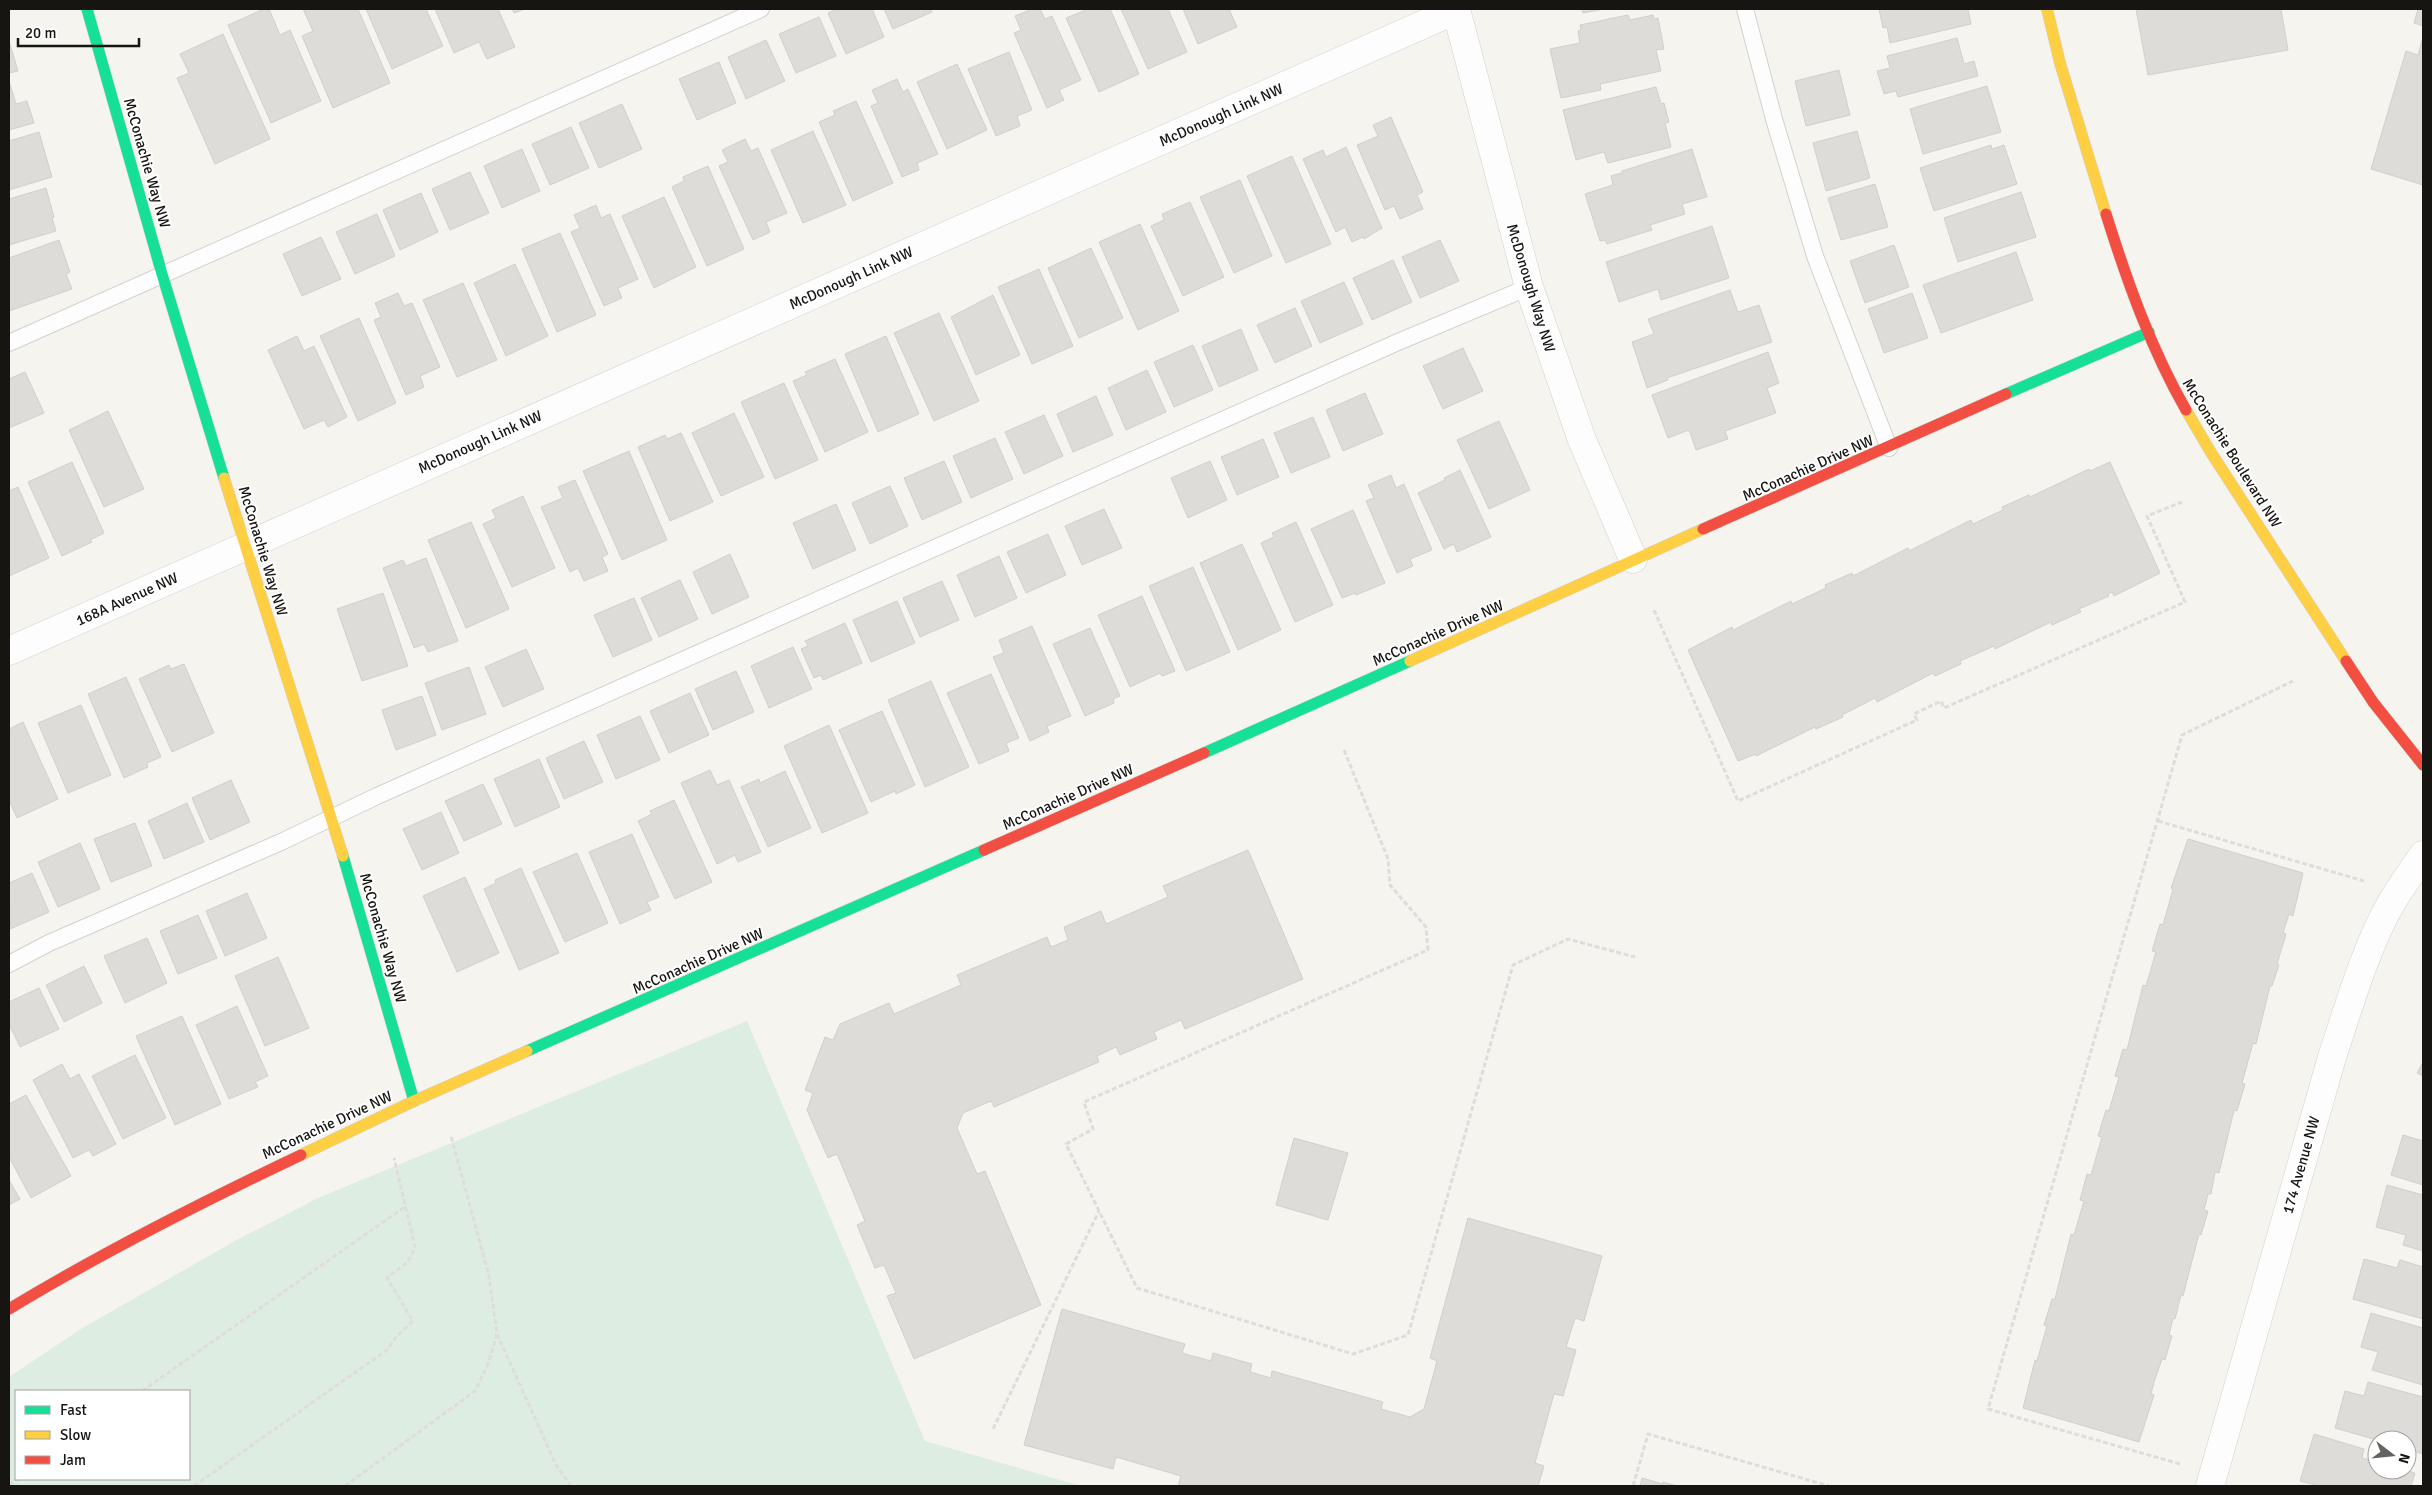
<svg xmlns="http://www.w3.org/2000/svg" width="2432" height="1495" viewBox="0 0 2432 1495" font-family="Signika,sans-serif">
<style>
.green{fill:#deede2;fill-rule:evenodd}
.building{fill:#dddcd8;stroke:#d1d0cc}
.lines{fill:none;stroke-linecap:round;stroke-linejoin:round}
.lane-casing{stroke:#d2d1cd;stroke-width:18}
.street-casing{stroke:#d2d1cd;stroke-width:29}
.fast-casing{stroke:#d2d1cd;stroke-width:12}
.slow-casing{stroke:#d2d1cd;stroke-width:12}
.jam-casing{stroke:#d2d1cd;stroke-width:12}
.path{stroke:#dedddb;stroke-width:3;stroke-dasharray:5 2.5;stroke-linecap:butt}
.lane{stroke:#fefdfd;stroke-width:16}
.street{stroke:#fefdfd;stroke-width:28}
.fast{stroke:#16e098;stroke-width:11}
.slow{stroke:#ffcf43;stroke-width:11}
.jam{stroke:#f24e42;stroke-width:11}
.labels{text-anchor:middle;stroke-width:4;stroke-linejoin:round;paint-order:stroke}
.street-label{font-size:15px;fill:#161512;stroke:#fff}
</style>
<rect width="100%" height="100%" fill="#f5f4ef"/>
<path class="green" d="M747,1021L925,1441L1081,1486H9V1377L84,1327L235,1241L318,1198ZM16,1391H189V1479H16Z"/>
<g class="building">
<path d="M264,9L270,11L280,35L290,30L321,101L271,123L228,25Z"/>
<path d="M303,9H358L390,83L333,108L302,36L313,31Z"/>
<path d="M366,9H426L443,46L392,69Z"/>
<path d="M435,9H498L515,47L487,59L479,42L454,53Z"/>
<path d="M512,9H525L514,13Z"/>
<path d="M837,9H872L884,37L846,54L828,13Z"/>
<path d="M884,9H931L932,12L893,29Z"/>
<path d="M1032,9H1040L1045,19L1052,16L1081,80L1059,90L1064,100L1047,108L1014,33L1021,30L1015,16Z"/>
<path d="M1088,9H1110L1139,74L1099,92L1066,18Z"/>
<path d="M1121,9H1168L1187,52L1148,69Z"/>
<path d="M1183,9H1229L1237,27L1198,44Z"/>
<path d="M1582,9H1604L1583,13Z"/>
<path d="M1879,9H1968L1971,24L1890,43L1887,27L1883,28Z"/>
<path d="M2136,9H2281L2288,50L2148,75Z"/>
<path d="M2418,9H2423V26L2414,23Z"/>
<path d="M1628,15L1630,20L1653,15L1654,19L1658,18L1664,49L1656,50L1661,71L1600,84L1601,90L1561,98L1550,49L1580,43L1578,31L1581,30L1580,25Z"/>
<path d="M819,17L836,56L796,73L779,34Z"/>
<path d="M223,34L270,139L215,164L177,78L189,73L180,54Z"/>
<path d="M2423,37V185L2371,169L2406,51L2418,55Z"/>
<path d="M1957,38L1964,64L1974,61L1978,76L1898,97L1896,91L1884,94L1877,71L1890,68L1887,56Z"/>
<path d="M766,40L785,81L746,99L728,57Z"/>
<path d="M9,41L18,71L9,73Z"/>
<path d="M1009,52L1032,110L1017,116L1020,126L996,136L968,69Z"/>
<path d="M719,62L736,103L697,120L679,79Z"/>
<path d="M957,64L987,130L947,149L917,82Z"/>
<path d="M1839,70L1850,115L1806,126L1795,81Z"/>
<path d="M897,79L903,92L908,89L938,154L917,163L919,170L902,177L871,106L878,103L872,90Z"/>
<path d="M10,84L16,104L27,101L34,123L9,130Z"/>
<path d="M1987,86L2001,132L1923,154L1910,109Z"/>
<path d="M1656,87L1661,104L1664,103L1669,122L1665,123L1671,147L1608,163L1604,152L1576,160L1563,110Z"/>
<path d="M856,101L893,183L853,201L819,122L835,115L833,111Z"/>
<path d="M622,104L642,149L599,168L579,123Z"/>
<path d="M1391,117L1423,192L1417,195L1423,209L1400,219L1394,206L1385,210L1357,145L1378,136L1373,125Z"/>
<path d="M571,127L589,168L550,185L532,144Z"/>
<path d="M813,131L846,205L803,223L771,150Z"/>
<path d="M1857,131L1870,178L1826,191L1813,143Z"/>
<path d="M39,132L52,177L9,190V141Z"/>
<path d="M745,139L751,151L758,148L787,213L766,222L770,232L753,240L719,166L728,162L722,150Z"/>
<path d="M1991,145L1992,149L2004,145L2017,184L1934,211L1920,168Z"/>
<path d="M1346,147L1382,228L1364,239L1363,237L1352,242L1345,227L1336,232L1303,159L1323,150L1326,157Z"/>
<path d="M522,149L540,191L502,208L484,166Z"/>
<path d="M1692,149L1707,197L1682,204L1685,214L1650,225L1652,230L1607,244L1605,240L1600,241L1585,194L1613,185L1611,176L1622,173V171Z"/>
<path d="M1292,156L1331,244L1286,263L1247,176Z"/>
<path d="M708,166L744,249L707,266L672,187L684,181L683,177Z"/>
<path d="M470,172L489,213L450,230L432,189Z"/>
<path d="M1240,180L1272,256L1234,273L1200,197Z"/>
<path d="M1875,184L1888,227L1841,240L1828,198Z"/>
<path d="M46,188L54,217L52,218L56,231L9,245V199Z"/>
<path d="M2021,192L2036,237L1958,262L1944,218Z"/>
<path d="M421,193L438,232L400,250L383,210Z"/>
<path d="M664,197L696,267L654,288L622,216Z"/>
<path d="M1190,202L1224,277L1183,296L1151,226L1164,220L1162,214Z"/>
<path d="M596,205L601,218L610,214L638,279L618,288L622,298L604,306L571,232L580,228L574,215Z"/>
<path d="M377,214L395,256L355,274L336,232Z"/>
<path d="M1140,224L1179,311L1138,330L1099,242Z"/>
<path d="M1712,226L1729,278L1661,300L1658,289L1619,302L1606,262Z"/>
<path d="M560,233L596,315L557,332L522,249Z"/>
<path d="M321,237L341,279L302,296L283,254Z"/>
<path d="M59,240L70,272L66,274L72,289L9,311V258Z"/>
<path d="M1440,240L1459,281L1420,298L1402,257Z"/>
<path d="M1894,245L1909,287L1865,303L1850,261Z"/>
<path d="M1091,248L1123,318L1079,338L1048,268Z"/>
<path d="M2016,252L2033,300L1941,333L1923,285Z"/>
<path d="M1393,260L1412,302L1372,320L1353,278Z"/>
<path d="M515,264L548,336L506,356L474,283Z"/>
<path d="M1039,269L1073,346L1032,364L998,287Z"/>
<path d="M1344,282L1363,324L1320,343L1301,301Z"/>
<path d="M463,283L497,360L457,377L423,300Z"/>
<path d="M1730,290L1738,312L1759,305L1772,342L1667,378L1668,380L1647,388L1632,342L1654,334L1648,319Z"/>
<path d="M398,293L404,306L412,303L440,367L420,376L424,387L406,395L374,320L381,317L375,303Z"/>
<path d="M1912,293L1928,338L1884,353L1868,309Z"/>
<path d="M993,295L1020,355L976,375L951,317Z"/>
<path d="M1295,308L1312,346L1275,363L1257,325Z"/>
<path d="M939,313L979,401L934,421L894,333Z"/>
<path d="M359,318L396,403L358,421L320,336Z"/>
<path d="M1241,329L1258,370L1219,387L1202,346Z"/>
<path d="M297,336L304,351L314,346L347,417L328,427L324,420L304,429L268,350Z"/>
<path d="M886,336L919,414L878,432L845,354Z"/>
<path d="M1193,345L1213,390L1174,407L1154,362Z"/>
<path d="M1463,348L1483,391L1443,409L1423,366Z"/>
<path d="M1768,352L1779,383L1767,388L1776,413L1725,431L1728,439L1696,450L1689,430L1668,438L1652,395Z"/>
<path d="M835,359L868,432L825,452L793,381L807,375L805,372Z"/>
<path d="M1147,370L1166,412L1126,430L1108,388Z"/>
<path d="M25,372L44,413L9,428V379Z"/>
<path d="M784,383L818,460L775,479L741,402Z"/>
<path d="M1365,393L1383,434L1343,451L1326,410Z"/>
<path d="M1096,396L1113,435L1073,452L1057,414Z"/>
<path d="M108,411L144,489L104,507L69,430Z"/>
<path d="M734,413L764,477L721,496L692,433Z"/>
<path d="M1044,415L1063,456L1024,474L1005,432Z"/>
<path d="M1313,417L1330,457L1291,473L1274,433Z"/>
<path d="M1499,421L1530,490L1489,509L1457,440Z"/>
<path d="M681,433L713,502L670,521L638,447L665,435L667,439Z"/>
<path d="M995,438L1013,479L971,498L953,456Z"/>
<path d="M1263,439L1279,477L1237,495L1221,457Z"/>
<path d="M629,451L667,540L622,560L583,471Z"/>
<path d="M944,461L962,502L922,520L904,478Z"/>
<path d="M1210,461L1227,500L1188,518L1171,478Z"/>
<path d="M72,462L104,533L90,540L92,542L62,556L28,482Z"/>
<path d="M2110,462L2160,573L2114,596L2112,592L2108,594L2109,596L2079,609L2081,612L2052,625L2051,622L1995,649L1994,646L1960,661L1961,664L1935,676L1933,673L1877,702L1875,698L1842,715L1843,717L1816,729L1815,727L1756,756V754L1738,761L1688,650L1732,627L1733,630L1791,601L1792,604L1826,588L1825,585L1852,573L1853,576L1908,548L1909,551L1971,520L1973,524L2003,510L2002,507L2029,495L2030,497L2089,469L2090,471Z"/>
<path d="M1460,470L1491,537L1457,552L1454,544L1444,549L1418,493L1445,480L1444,478Z"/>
<path d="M1391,475L1396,488L1404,484L1432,550L1410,559L1413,566L1397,573L1366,501L1374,498L1368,485Z"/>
<path d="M575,480L608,554L602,557L608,571L584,581L578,568L570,572L541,507L563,498L558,487Z"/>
<path d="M890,486L908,526L870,544L852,503Z"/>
<path d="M18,487L49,558L9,576V491Z"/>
<path d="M523,496L555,568L512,587L483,524L496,518L492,510Z"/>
<path d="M836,504L856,550L813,569L793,523Z"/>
<path d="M1104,509L1122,548L1082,565L1065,526Z"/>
<path d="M1353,510L1385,583L1356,595L1355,593L1342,598L1311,529Z"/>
<path d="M471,522L509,609L466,628L428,540Z"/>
<path d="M1296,522L1333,605L1295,622L1261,543L1274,537L1272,533Z"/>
<path d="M1048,534L1066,575L1026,593L1007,552Z"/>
<path d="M1242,544L1281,630L1238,650L1200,563Z"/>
<path d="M730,554L749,597L712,614L693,572Z"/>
<path d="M999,556L1017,598L975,617L957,575Z"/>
<path d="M426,558L458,641L428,652L424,644L414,648L383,568L403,560L406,566Z"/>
<path d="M1193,567L1230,652L1186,671L1149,586Z"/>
<path d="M680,580L698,619L659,637L641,598Z"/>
<path d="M942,581L959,620L920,637L903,598Z"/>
<path d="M383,593L408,666L362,681L337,609Z"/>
<path d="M1142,596L1175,671L1162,676L1160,673L1130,687L1098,615Z"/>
<path d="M634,598L652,640L613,657L594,615Z"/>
<path d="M897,601L915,643L871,662L853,620Z"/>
<path d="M845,623L862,663L823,680L821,675L814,678L801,649L808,646L805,641Z"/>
<path d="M1032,626L1071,716L1047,726L1049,732L1030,741L993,657L1004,653L999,640Z"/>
<path d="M1090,628L1120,696L1113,699L1114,703L1085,716L1053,644Z"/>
<path d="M793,647L812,689L769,708L751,666Z"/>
<path d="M526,649L544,689L503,707L485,667Z"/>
<path d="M184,664L214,733L172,752L139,679L169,665L171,669Z"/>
<path d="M469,667L486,714L442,730L425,683Z"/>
<path d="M736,671L754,712L713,730L695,689Z"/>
<path d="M991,674L1019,738L1006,743L1009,751L979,764L947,693Z"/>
<path d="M126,677L161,757L147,763L148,767L124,778L88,694Z"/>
<path d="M931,681L969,767L925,787L888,700Z"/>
<path d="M690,693L709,735L669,753L650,711Z"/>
<path d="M422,696L436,735L396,750L382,710Z"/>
<path d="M81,705L111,775L68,793L38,723Z"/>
<path d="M882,711L915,785L896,794L895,791L871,802L839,730Z"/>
<path d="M640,716L660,760L616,779L597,735Z"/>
<path d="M23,722L58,799L17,818L9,800V729Z"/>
<path d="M829,725L868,813L822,833L784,746Z"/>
<path d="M584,741L603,782L564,799L546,758Z"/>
<path d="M539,759L560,807L515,827L494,779Z"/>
<path d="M710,770L717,785L729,780L761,852L738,862L735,855L717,864L681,783Z"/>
<path d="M785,771L811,828L768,847L741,787L759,779L760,783Z"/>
<path d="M231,780L250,822L210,840L192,798Z"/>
<path d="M483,784L502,824L464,841L445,801Z"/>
<path d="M674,800L712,882L675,899L638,821L652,814L650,811Z"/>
<path d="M187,803L204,842L164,859L148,821Z"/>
<path d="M441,812L459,853L422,870L403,829Z"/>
<path d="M135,823L152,866L111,882L94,839Z"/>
<path d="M632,834L659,897L647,902L651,910L620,924L589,852Z"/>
<path d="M2188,839L2303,873L2293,916L2289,914L2283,933L2286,934L2277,964L2279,965L2272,986H2270L2256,1044L2253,1043L2242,1083L2245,1084L2237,1111L2234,1110L2219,1173L2215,1172L2211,1194H2208L2204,1210L2208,1211L2201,1235L2199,1234L2183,1296L2181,1295L2175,1319L2173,1318L2169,1335L2172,1336L2165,1360L2162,1359L2154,1382L2151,1394L2154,1395L2139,1442L2023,1408L2035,1360L2037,1361L2047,1326L2044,1325L2052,1299H2055L2071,1234L2074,1235L2084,1201L2080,1200L2087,1174L2091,1175L2102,1137L2098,1136L2106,1110L2109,1111L2119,1077L2115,1076L2123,1049L2127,1050L2143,985L2146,986L2156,952L2152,951L2160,924L2163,925L2173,889L2171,888Z"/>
<path d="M80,843L100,889L58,907L38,862Z"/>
<path d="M1248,850L1303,979L1185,1029L1181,1020L1154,1032L1157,1039L1120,1055L1116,1047L1097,1056L1099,1062L994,1107L991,1101L963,1113L957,1128L977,1174L985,1171L1041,1305L914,1359L887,1296L896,1293L884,1265L875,1268L857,1225L865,1221L837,1154L828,1158L807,1110L813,1093L805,1090L825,1037L833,1040L840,1024L889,1003L894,1014L961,985L957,975L1047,937L1051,947L1068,940L1064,927L1101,911L1106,924L1168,897L1163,886Z"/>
<path d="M577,853L608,923L565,942L533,872Z"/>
<path d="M521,868L559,953L519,970L484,889L496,883L495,880Z"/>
<path d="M32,873L49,912L10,929L9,883Z"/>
<path d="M465,877L499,953L457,972L423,896Z"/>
<path d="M247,893L267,938L225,956L206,911Z"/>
<path d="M198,915L217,958L178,974L160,931Z"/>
<path d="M147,938L167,983L125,1003L104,956Z"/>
<path d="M278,957L309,1028L265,1046L235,976Z"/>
<path d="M84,966L102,1003L64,1022L46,985Z"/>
<path d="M39,988L59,1029L20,1047L9,1024V1002Z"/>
<path d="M237,1006L268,1076L255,1082L258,1087L229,1099L196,1025Z"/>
<path d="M182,1016L221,1104L175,1125L136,1036Z"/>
<path d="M135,1055L166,1118L123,1139L92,1076Z"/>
<path d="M2423,1062V1076L2417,1073Z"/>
<path d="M62,1064L70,1079L79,1074L116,1144L93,1156L89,1150L73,1158L33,1080Z"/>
<path d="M26,1095L71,1176L31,1198L9,1157V1104Z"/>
<path d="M2403,1135L2423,1141V1185L2391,1175Z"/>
<path d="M1294,1138L1348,1153L1328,1220L1276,1205Z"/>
<path d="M9,1180L20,1199L9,1205Z"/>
<path d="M2387,1185L2423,1195V1251L2403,1245L2406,1235L2376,1227Z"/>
<path d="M1468,1218L1602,1256L1584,1321L1575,1318L1566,1347L1576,1350L1563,1396L1554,1394L1535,1463L1544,1466L1538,1486H1178L1181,1476L1116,1457L1113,1469L1024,1445L1062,1309L1185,1344L1182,1353L1211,1361L1213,1353L1252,1364L1250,1372L1271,1378L1272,1371L1383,1402L1381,1409L1410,1417L1424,1409L1437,1361L1430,1358Z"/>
<path d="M2364,1259L2397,1268L2400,1260L2423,1267V1319L2353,1299Z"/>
<path d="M2371,1313L2423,1328V1385L2372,1370L2378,1352L2361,1347Z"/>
<path d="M2368,1382L2423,1397V1454L2407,1449V1440H2377L2335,1428L2345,1391L2364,1396Z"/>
<path d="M2314,1434L2364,1449L2362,1458L2377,1462V1470H2405L2415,1473L2411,1486H2319L2300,1481Z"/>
<path d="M1642,1478L1663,1484V1482L1677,1486H1640Z"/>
</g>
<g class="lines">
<g class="lane-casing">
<g id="lane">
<path d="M1745,9L1774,119L1815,256L1889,448"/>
<path d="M9,343L761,9"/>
<path d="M9,964L49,943L281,842L377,796L1398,342L1529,287"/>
</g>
</g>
<g class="street-casing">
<g id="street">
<path d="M1456,9L1529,287L1582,440L1633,559"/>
<path d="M9,651L1456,10"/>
<path d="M2210,1486L2332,1057C2348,1009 2367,943 2393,900C2402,885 2413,870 2423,855"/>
</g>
</g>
<g class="fast-casing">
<g id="fast">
<path d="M87,9L162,274L224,478"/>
<path d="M2006,394L2149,332"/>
<path d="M1204,753L1410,661"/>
<path d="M343,856L414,1101"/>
<path d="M527,1051L984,850"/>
</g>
</g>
<g class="slow-casing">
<g id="slow">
<path d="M2047,9L2060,63L2106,214"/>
<path d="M2186,410L2210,451L2346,661"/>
<path d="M224,478L343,856"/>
<path d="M1410,661L1703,529"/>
<path d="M301,1155L414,1101L527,1051"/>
</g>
</g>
<g class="jam-casing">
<g id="jam">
<path d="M2106,214C2127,281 2151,349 2186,410"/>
<path d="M1703,529L2006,394"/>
<path d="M2346,661L2373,702L2423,765"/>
<path d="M984,850L1204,753"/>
<path d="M9,1309C103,1252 202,1202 301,1155"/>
</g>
</g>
<g class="path">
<path d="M1654,610L1738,801L1917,720L1914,714L1941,701L1944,708L2185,602L2147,516L2182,502"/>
<path d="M1344,750L1388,859L1390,885L1426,927L1428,950L1084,1102L1093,1129L1066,1144L1137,1288L1353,1354L1408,1335L1513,965L1568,939L1635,957"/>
<path d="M2158,821L2364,881"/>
<path d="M497,1334L556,1465L571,1486"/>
<path d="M142,1391L406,1206"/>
<path d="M993,1429L1099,1211"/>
<path d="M2180,1464L1988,1409L2182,735L2293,681"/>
<path d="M9,1485L18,1479"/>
<path d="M194,1486L387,1350L396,1337L413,1321L387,1278L408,1262L415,1247L394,1158"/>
<path d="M345,1486L475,1391L489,1362L497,1333L489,1276L451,1136"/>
<path d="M1633,1486L1648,1434L1829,1486"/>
</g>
<use href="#lane" class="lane"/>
<use href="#street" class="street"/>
<use href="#fast" class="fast"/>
<use href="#slow" class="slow"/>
<use href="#jam" class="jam"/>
</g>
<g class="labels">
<g class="street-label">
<text transform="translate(1221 115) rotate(-24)" y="5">McDonough Link NW</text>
<text transform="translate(147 163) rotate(74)" y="5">McConachie Way NW</text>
<text transform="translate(851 278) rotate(-24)" y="5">McDonough Link NW</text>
<text transform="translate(1531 288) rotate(73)" y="5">McDonough Way NW</text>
<text transform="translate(480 442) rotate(-24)" y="5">McDonough Link NW</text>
<text transform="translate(2232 453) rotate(58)" y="5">McConachie Boulevard NW</text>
<text transform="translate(1808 468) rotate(-24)" y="5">McConachie Drive NW</text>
<text transform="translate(263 551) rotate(73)" y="5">McConachie Way NW</text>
<text transform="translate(127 599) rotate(-24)" y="5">168A Avenue NW</text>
<text transform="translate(1438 633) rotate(-24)" y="5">McConachie Drive NW</text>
<text transform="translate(1068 797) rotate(-24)" y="5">McConachie Drive NW</text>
<text transform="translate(383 938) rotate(74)" y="5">McConachie Way NW</text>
<text transform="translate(698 961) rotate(-24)" y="5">McConachie Drive NW</text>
<text transform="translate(327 1125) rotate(-25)" y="5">McConachie Drive NW</text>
<text transform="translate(2301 1165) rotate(-74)" y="5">174 Avenue NW</text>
</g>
</g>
<rect width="2432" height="1495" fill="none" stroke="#161512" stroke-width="20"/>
<rect x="15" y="1390" width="175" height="90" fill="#ffffff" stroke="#a2a1a0"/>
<rect x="25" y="1406" width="25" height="8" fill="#16e098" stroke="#a2a1a0"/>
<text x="60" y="1415" font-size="15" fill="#161512">Fast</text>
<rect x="25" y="1431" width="25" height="8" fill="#ffcf43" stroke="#a2a1a0"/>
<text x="60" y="1440" font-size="15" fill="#161512">Slow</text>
<rect x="25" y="1456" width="25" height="8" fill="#f24e42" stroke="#a2a1a0"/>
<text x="60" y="1465" font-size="15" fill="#161512">Jam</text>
<g transform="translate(2392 1455) rotate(106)"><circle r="24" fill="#ffffff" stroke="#a2a1a0"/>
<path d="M0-4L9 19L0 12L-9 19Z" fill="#64635f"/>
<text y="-8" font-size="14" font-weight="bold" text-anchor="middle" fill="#161512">N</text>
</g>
<path d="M18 38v8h121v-8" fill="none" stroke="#161512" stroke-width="2.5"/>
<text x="25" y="38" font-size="15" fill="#161512" stroke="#ffffff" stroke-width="4" paint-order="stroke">20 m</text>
</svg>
